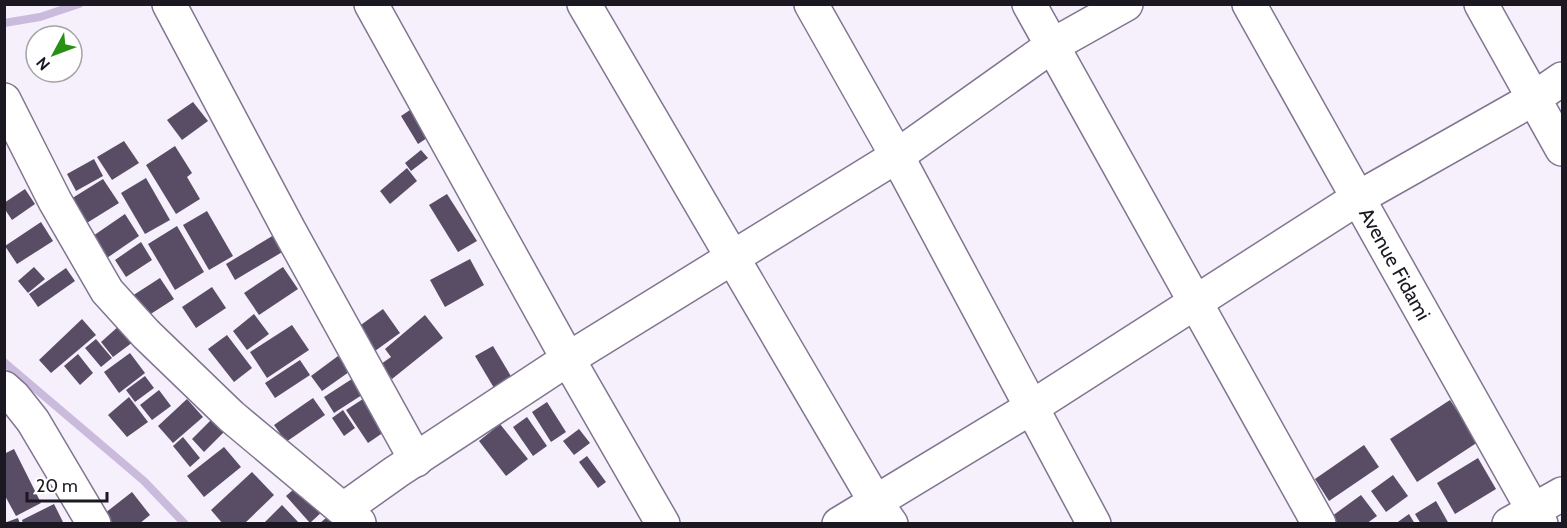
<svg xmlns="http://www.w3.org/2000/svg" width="1567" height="528" viewBox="0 0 1567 528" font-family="Cabin,sans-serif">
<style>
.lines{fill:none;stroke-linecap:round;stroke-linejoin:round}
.stream{stroke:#cabbdc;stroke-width:8}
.building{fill:#594d66}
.minor-casing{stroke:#81758f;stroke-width:36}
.minor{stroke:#fff;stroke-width:33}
.labels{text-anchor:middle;stroke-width:6;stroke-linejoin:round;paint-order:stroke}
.street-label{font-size:20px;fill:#1c1822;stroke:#fff}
</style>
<rect width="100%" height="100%" fill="#f5f0fc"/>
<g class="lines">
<g class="stream">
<path d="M4,23L40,17L79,4"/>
<path d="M4,362L144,481L185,524"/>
</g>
</g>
<g class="building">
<path d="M193,102L208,121L182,140L167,120Z"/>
<path d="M419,104L436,132L418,144L401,116Z"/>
<path d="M124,141L139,163L112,180L97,157Z"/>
<path d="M175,146L192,173L187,177L200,199L176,214L146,165Z"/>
<path d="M421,150L428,158L411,171L405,163Z"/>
<path d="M94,159L103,176L76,191L67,174Z"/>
<path d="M407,168L417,181L390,204L380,191Z"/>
<path d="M146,178L170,220L145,234L121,193Z"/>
<path d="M103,179L119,203L82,226L66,202Z"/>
<path d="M25,189L35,204L12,220L4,208V203Z"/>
<path d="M447,194L477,241L458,252L429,205Z"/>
<path d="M207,211L233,256L209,270L183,225Z"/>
<path d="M125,214L139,236L104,260L90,238Z"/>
<path d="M41,222L53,241L17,264L5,246Z"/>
<path d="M177,226L204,272L175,290L148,244Z"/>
<path d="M274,235L284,251L235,280L226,264Z"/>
<path d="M141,242L152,260L126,277L115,260Z"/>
<path d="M470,259L484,285L445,307L430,280Z"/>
<path d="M34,267L45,279L28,293L18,281Z"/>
<path d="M283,267L298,289L259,315L244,293Z"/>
<path d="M66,268L75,281L38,307L29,294Z"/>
<path d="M160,278L174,299L146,317L132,296Z"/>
<path d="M212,287L226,308L196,328L182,307Z"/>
<path d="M383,309L400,333L375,351L358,327Z"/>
<path d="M254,314L269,334L247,350L233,331Z"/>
<path d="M425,315L443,338L392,379L381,364L391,357L385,349Z"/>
<path d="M82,319L96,335L51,373L39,360Z"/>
<path d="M120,325L133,342L113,357L101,342Z"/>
<path d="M292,325L309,350L267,378L250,352Z"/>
<path d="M227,335L252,368L234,382L208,349Z"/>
<path d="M96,339L112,358L101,367L85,348Z"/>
<path d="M493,346L515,383L497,393L475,356Z"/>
<path d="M130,353L145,373L119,393L104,372Z"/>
<path d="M78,354L93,373L80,385L64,366Z"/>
<path d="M338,356L349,372L322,391L311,376Z"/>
<path d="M300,360L310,375L275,398L265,383Z"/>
<path d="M145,376L154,388L135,402L126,390Z"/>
<path d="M355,377L365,393L334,413L324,397Z"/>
<path d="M159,390L171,406L152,420L140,405Z"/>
<path d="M129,397L148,422L127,437L108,415Z"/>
<path d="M366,397L387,430L368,443L346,410Z"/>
<path d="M313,398L325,415L286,442L274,425Z"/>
<path d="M187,399L203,417L173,443L158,426Z"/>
<path d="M1450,400L1478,442L1417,482L1390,439Z"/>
<path d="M547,402L566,432L551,442L532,412Z"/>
<path d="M343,410L355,428L344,436L332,418Z"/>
<path d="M216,415L228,428L204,452L192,439Z"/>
<path d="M527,417L547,446L533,456L513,427Z"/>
<path d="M500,424L528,459L506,476L479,441Z"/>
<path d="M579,429L590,443L574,455L563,441Z"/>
<path d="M183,437L200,458L190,467L173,446Z"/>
<path d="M1364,445L1379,467L1329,501L1315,479Z"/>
<path d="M224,447L241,467L204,497L187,476Z"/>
<path d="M14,449L41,503L16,516L4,494V454Z"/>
<path d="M587,456L606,482L598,488L579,462Z"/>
<path d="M1478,458L1496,489L1455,514L1437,483Z"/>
<path d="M252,472L274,495L244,524H223L211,510Z"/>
<path d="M1393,475L1408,496L1386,512L1371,491Z"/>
<path d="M302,482L325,509L310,523L286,496Z"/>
<path d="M132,492L150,515L139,524H105L100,517Z"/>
<path d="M1361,495L1377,516L1366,524H1332L1328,519Z"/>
<path d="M1436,501L1449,524H1421L1415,514Z"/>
<path d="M54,504L64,524H23L22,520Z"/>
<path d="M282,505L300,524H263Z"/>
<path d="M335,510L346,524H319Z"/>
<path d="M1409,514L1415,524H1395Z"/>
<path d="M18,518L20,524H4V523Z"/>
</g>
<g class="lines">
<g class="minor-casing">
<g id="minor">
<path d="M169,4L289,230L416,460"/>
<path d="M371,4L568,359L663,524"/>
<path d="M584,4L875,501L891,524"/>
<path d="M811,4L897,156L1094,524"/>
<path d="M1029,4L1319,524"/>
<path d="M1249,4L1541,524"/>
<path d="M1481,4L1562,149"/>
<path d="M4,100L55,201L107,291L146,334L231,416L359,523"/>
<path d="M4,388L14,397L33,421L94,524"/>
<path d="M344,509L396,472L568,359L897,156L1053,45L1126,4"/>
<path d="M839,524L1032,407L1358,198L1533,99L1562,79"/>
<path d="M1509,524L1562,494"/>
</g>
</g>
<use href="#minor" class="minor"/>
</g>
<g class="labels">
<g class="street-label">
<text transform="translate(1395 264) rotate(61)" y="7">Avenue Fidami</text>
</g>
</g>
<rect width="1567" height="528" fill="none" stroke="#1c1822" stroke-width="12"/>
<g transform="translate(54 54) rotate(229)"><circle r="28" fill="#ffffff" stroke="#a4a3a7" stroke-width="1.5"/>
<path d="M0-4.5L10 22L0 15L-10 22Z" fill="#289012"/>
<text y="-9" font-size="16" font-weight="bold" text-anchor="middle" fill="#1c1822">N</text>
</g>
<path d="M27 492v9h80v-9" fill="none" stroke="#1c1822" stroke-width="3"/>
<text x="36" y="492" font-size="18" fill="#1c1822" stroke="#ffffff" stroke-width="4.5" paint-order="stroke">20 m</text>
</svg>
